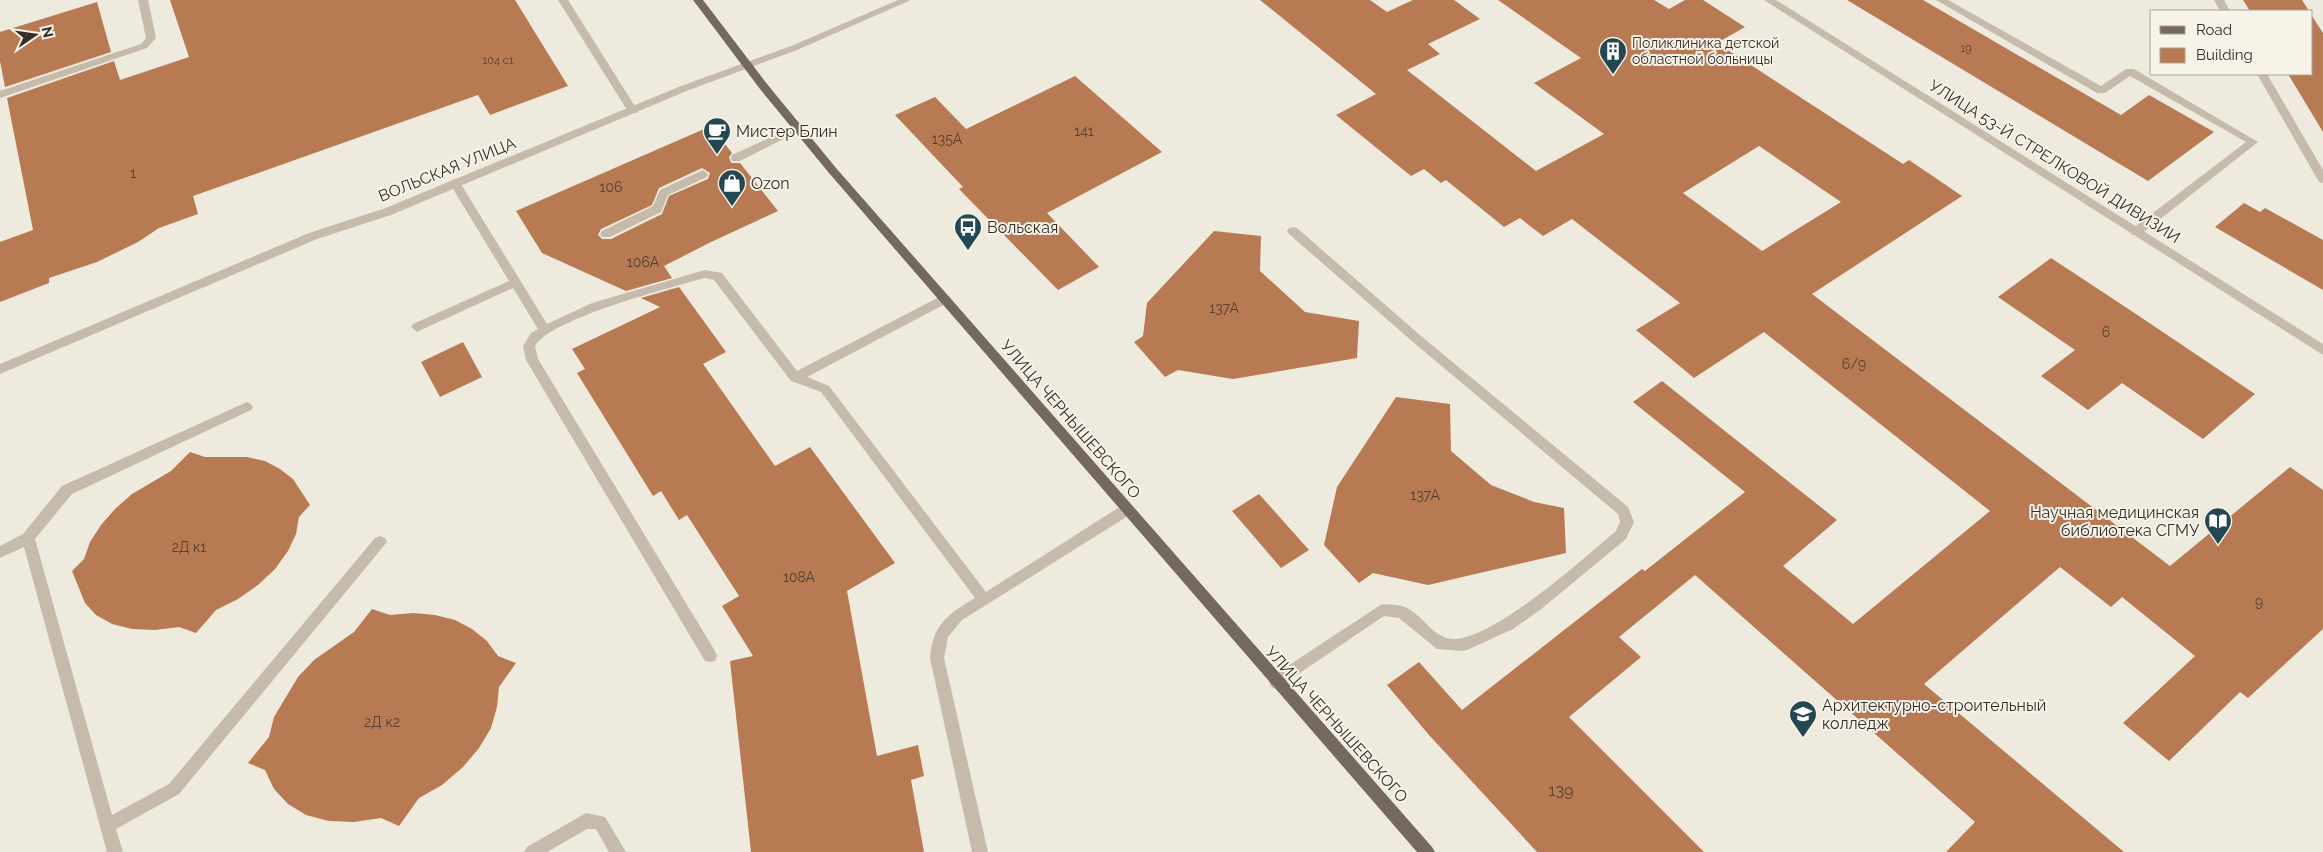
<svg xmlns="http://www.w3.org/2000/svg" width="2323" height="852" viewBox="0 0 2323 852" font-family="Raleway,sans-serif">
<style>
.building{fill:#b87a53;fill-rule:evenodd}
.lines{fill:none;stroke-linecap:round;stroke-linejoin:round}
.service{fill:#c6bbab;fill-rule:evenodd}
.minor{fill:#c6bbab;fill-rule:evenodd}
.primary{fill:#75685c;fill-rule:evenodd}
.labels{text-anchor:middle;stroke-width:4;stroke-linejoin:round;paint-order:stroke}
.far-number-label{font-size:11px;fill:#564134}
.far-poi-label{font-size:14px;fill:#352e29;stroke:#f7f3e9;text-anchor:start}
.number-label{font-size:14px;fill:#564134}
.poi-label{font-size:16px;fill:#352e29;stroke:#f7f3e9;text-anchor:start}
.street-label{font-size:16px;fill:#352e29;stroke:#f7f3e9}
.near-number-label{font-size:16px;fill:#564134}
</style>
<rect width="100%" height="100%" fill="#efeade"/>
<g class="building">
<path d="M170,0H515L568,86L490,115L478,95L193,196L198,214L159,228L138,242L97,262L49,278V283L0,302V242L33,230L7,98L114,61L120,80L189,57Z"/>
<path d="M1260,0H1370L1387,12L1413,0H1454L1480,19L1428,44L1440,54L1407,70L1536,171L1604,134L1534,83L1581,58L1498,0H1654L1669,9L1685,0H1703L1745,27L1717,43L1903,164L1909,160L1962,196L1812,294L2170,566L2290,467L2323,490V629L2248,698L2240,692L2169,761L2123,723L2195,656L2122,597L2111,607L2060,567L1924,684L2124,852H1946L1975,822L1695,575L1619,637L1641,657L1569,717L1704,852H1537L1429,735L1387,685L1419,662L1462,710L1642,569L1645,571L1745,492L1633,402L1662,381L1837,520L1783,566L1853,624L1990,511L1764,332L1694,378L1636,330L1680,303L1572,219L1543,236L1520,218L1504,227L1446,180L1441,183L1424,169L1411,176L1336,115L1376,94ZM1759,146L1841,202L1762,251L1683,193Z"/>
<path d="M1847,0H1923L2121,115L2149,95L2214,132L2148,181Z"/>
<path d="M2243,0H2302L2309,11H2250Z"/>
<path d="M97,2L111,52L5,87L0,61V32Z"/>
<path d="M2312,16L2323,33V132L2288,74H2312Z"/>
<path d="M1075,76L1162,152L1047,213L1099,267L1058,290L959,189L963,187L895,115L935,97L966,129Z"/>
<path d="M711,126L732,153L729,157L731,163H740L778,211L709,243L664,266L672,278L626,291L542,253L516,211ZM702,168L710,173L708,179L669,196L662,214L611,239H602L598,235L601,229L652,205L659,188Z"/>
<path d="M2244,203L2260,212L2265,208L2323,240V290L2215,227Z"/>
<path d="M1214,231L1261,236L1260,271L1305,312L1359,321L1357,358L1233,379L1178,370L1165,377L1134,342L1143,336L1147,303Z"/>
<path d="M2051,258L2136,314L2255,394L2203,439L2122,383L2088,410L2041,376L2075,350L1998,297Z"/>
<path d="M679,287L726,352L703,364L775,466L810,447L895,563L847,591L877,756L918,745L924,776L911,780L924,852H751L730,661L753,656L722,606L739,596L687,515L679,520L661,491L653,496L577,373L585,369L572,349L660,307L641,298Z"/>
<path d="M463,342L482,377L440,397L421,362Z"/>
<path d="M1396,397L1450,404L1451,451L1491,485L1534,502L1564,508L1566,553L1428,585L1373,573L1359,583L1324,545L1337,487Z"/>
<path d="M190,452L205,457H247L265,461L280,469L293,479L310,505L299,517L296,534L288,551L275,569L258,585L238,599L216,610L196,633L179,627L155,630L132,629L112,624L96,615L85,603L72,571L84,559L90,542L101,525L115,509L132,494L171,471Z"/>
<path d="M1259,494L1309,550L1281,568L1232,511Z"/>
<path d="M372,609L390,615L413,613L435,615L455,620L472,629L487,641L498,656L516,663L499,687L497,707L491,728L479,748L463,767L442,785L419,798L399,826L381,818L354,822L329,821L306,815L288,804L274,789L265,770L248,763L269,737L274,717L298,677L314,660L354,632Z"/>
</g>
<g class="lines">
<g class="service">
<path d="M138,0H148L156,38L147,48L0,98V91L141,44L146,38Z"/>
<path d="M558,0H568L638,111L637,113H629Z"/>
<path d="M1936,0H1948L2101,86L2126,69H2134L2258,142L2140,235H2132L2130,232L2132,229L2246,142L2130,76L2105,93H2097Z"/>
<path d="M2214,0H2224L2230,11H2220Z"/>
<path d="M2257,74H2267L2323,170V183L2319,182Z"/>
<path d="M797,125L802,128L801,130L740,161H732L731,158L732,155Z"/>
<path d="M703,170L708,174L707,177L668,195L661,212L610,237H602L600,234L602,231L653,206L660,190Z"/>
<path d="M455,180L459,181L547,324L592,303L705,270L722,273L797,371L941,296H949L951,299L949,302L807,377L829,386L986,592L1121,506L1126,504L1131,506L1133,510L1131,514L962,620L948,637L944,658L988,852H972L930,658C933,624 947,615 975,598L821,392L791,381L714,280L705,278L693,281C660,291 551,319 535,346L538,359L715,651L717,656L715,661L710,662L705,661L526,360L523,346L531,333L538,329L513,288L421,330L417,332L411,327L413,324L509,281L450,184Z"/>
<path d="M1293,227L1297,228L1421,336L1628,507L1634,522L1626,539L1540,610L1513,629L1467,650L1462,651L1437,649L1399,618L1384,616L1276,689L1271,687L1269,682L1271,677L1382,604C1389,605 1398,604 1405,607C1420,613 1429,631 1444,637C1480,654 1588,554 1616,531L1620,522L1618,514L1413,342L1289,234L1287,231L1289,228Z"/>
<path d="M247,402L251,404L253,407L251,410L72,494L35,539L112,815L169,784L375,538L380,536L385,538L387,542L179,794L116,829L123,852H107L24,547L0,558V546L23,534L62,486Z"/>
<path d="M586,813L605,817L626,852H609L596,829H587L547,852H524L527,847Z"/>
</g>
<g class="minor">
<path d="M898,0H911L797,50L689,90L391,215L317,239L0,374V364L309,233L383,209L681,86L791,46Z"/>
<path d="M1764,0H1776L2323,344V355Z"/>
</g>
<path class="primary" d="M693,0H703L767,84L836,168L1432,847L1435,852H1417L829,173L760,89Z"/>
</g>
<defs>
<g id="building-pin" transform="scale(1.4375)"><path d="M0 17L-7.5 6A9.5 9.5 0 1 1 7.5 6Z" fill="#244851" stroke="#f7f3e9"/><path d="M-4-6H4V6H1V3H-1V6H-4ZM-2.5-4.3h1.7v1.8h-1.7ZM.8-4.3h1.7v1.8H.8ZM-2.5-1h1.7V.8h-1.7ZM.8-1h1.7V.8H.8Z" fill="#fff"/></g>
<g id="cafe-pin" transform="scale(1.4375)"><path d="M0 17L-7.5 6A9.5 9.5 0 1 1 7.5 6Z" fill="#244851" stroke="#f7f3e9"/><path d="M-5.5-4.5H6V0H3Q3 3.5 0 3.5H-2.5Q-5.5 3.5-5.5 0ZM3-3.2v2h1.7v-2ZM-6 4.5H4V6H-6Z" fill="#fff"/></g>
<g id="shop-pin" transform="scale(1.4375)"><path d="M0 17L-7.5 6A9.5 9.5 0 1 1 7.5 6Z" fill="#244851" stroke="#f7f3e9"/><path d="M-5-2.5h2.3a2.7 3.5 0 0 1 5.4 0H5L5.5 6h-11ZM-1.5-2.5h3a1.5 2.3 0 0 0-3 0Z" fill="#fff"/></g>
<g id="bus-pin" transform="scale(1.4375)"><path d="M0 17L-7.5 6A9.5 9.5 0 1 1 7.5 6Z" fill="#244851" stroke="#f7f3e9"/><path d="M-5-6H5V4H4V6H2V4H-2V6H-4V4H-5ZM-3.5-4V0h7V-4ZM-3.5 1.2v1.5H-2V1.2ZM2 1.2v1.5H3.5V1.2Z" fill="#fff"/></g>
<g id="library-pin" transform="scale(1.4375)"><path d="M0 17L-7.5 6A9.5 9.5 0 1 1 7.5 6Z" fill="#244851" stroke="#f7f3e9"/><path d="M-6-4Q-3-5.5-.7-3.5V5Q-3 3-6 4ZM6-4Q3-5.5 .7-3.5V5Q3 3 6 4Z" fill="#fff"/></g>
<g id="university-pin" transform="scale(1.4375)"><path d="M0 17L-7.5 6A9.5 9.5 0 1 1 7.5 6Z" fill="#244851" stroke="#f7f3e9"/><path d="M0-5L7-2L0 1L-7-2ZM-4 1L0 2.5L4 1V4Q0 6-4 4Z" fill="#fff"/></g>
</defs>
<g fill-rule="evenodd">
<use href="#building-pin" x="1613" y="51"/>
<use href="#cafe-pin" x="717" y="131"/>
<use href="#shop-pin" x="732" y="183"/>
<use href="#bus-pin" x="968" y="227"/>
<use href="#library-pin" x="2218" y="521"/>
<use href="#university-pin" x="1803" y="714"/>
</g>
<g class="labels">
<g class="far-number-label">
<text x="1966" y="52">19</text>
<text x="498" y="64">104 с1</text>
</g>
<g class="far-poi-label">
<text x="1632" y="48">Поликлиника детской<tspan x="1632" dy="16">областной больницы</tspan></text>
</g>
<g class="number-label">
<text x="1084" y="136">141</text>
<text x="947" y="144">135А</text>
<text x="133" y="178">1</text>
<text x="611" y="192">106</text>
<text x="643" y="267">106А</text>
<text x="1224" y="313">137А</text>
<text x="2106" y="337">6</text>
<text x="1854" y="369">6/9</text>
<text x="1425" y="500">137А</text>
<text x="189" y="552">2Д к1</text>
<text x="799" y="582">108А</text>
<text x="2259" y="607">9</text>
<text x="382" y="727">2Д к2</text>
</g>
<g class="poi-label">
<text x="736" y="137">Мистер Блин</text>
<text x="751" y="189">Ozon</text>
<text x="987" y="233">Вольская</text>
<text x="2199" y="518" text-anchor="end">Научная медицинская<tspan x="2199" dy="18">библиотека СГМУ</tspan></text>
<text x="1822" y="711">Архитектурно-строительный<tspan x="1822" dy="18">колледж</tspan></text>
</g>
<g class="street-label">
<text transform="translate(2055 161) rotate(32)" y="6">УЛИЦА 53-Й СТРЕЛКОВОЙ ДИВИЗИИ</text>
<text transform="translate(447 169) rotate(-22)" y="6">ВОЛЬСКАЯ УЛИЦА</text>
<text transform="translate(1071 419) rotate(49)" y="6">УЛИЦА ЧЕРНЫШЕВСКОГО</text>
<text transform="translate(1337 724) rotate(48)" y="6">УЛИЦА ЧЕРНЫШЕВСКОГО</text>
</g>
<g class="near-number-label">
<text x="1561" y="796">139</text>
</g>
</g>
<rect x="2150" y="10" width="162" height="65" fill="#f7f3e9" stroke="#a9a49c"/>
<rect x="2160" y="26" width="25" height="8" fill="#75685c" stroke="#a9a49c"/>
<text x="2196" y="35" font-size="15" fill="#352e29">Road</text>
<rect x="2160" y="48" width="25" height="15" fill="#b87a53" stroke="#a9a49c"/>
<text x="2196" y="60" font-size="15" fill="#352e29">Building</text>
<g transform="translate(35 35) rotate(77)" stroke="#f7f3e9" stroke-width="4" paint-order="stroke">
<path d="M0-4L9 19L0 12L-9 19Z" fill="#352e29"/>
<text y="-8" font-size="14" font-weight="bold" text-anchor="middle" fill="#352e29">N</text>
</g>
</svg>
